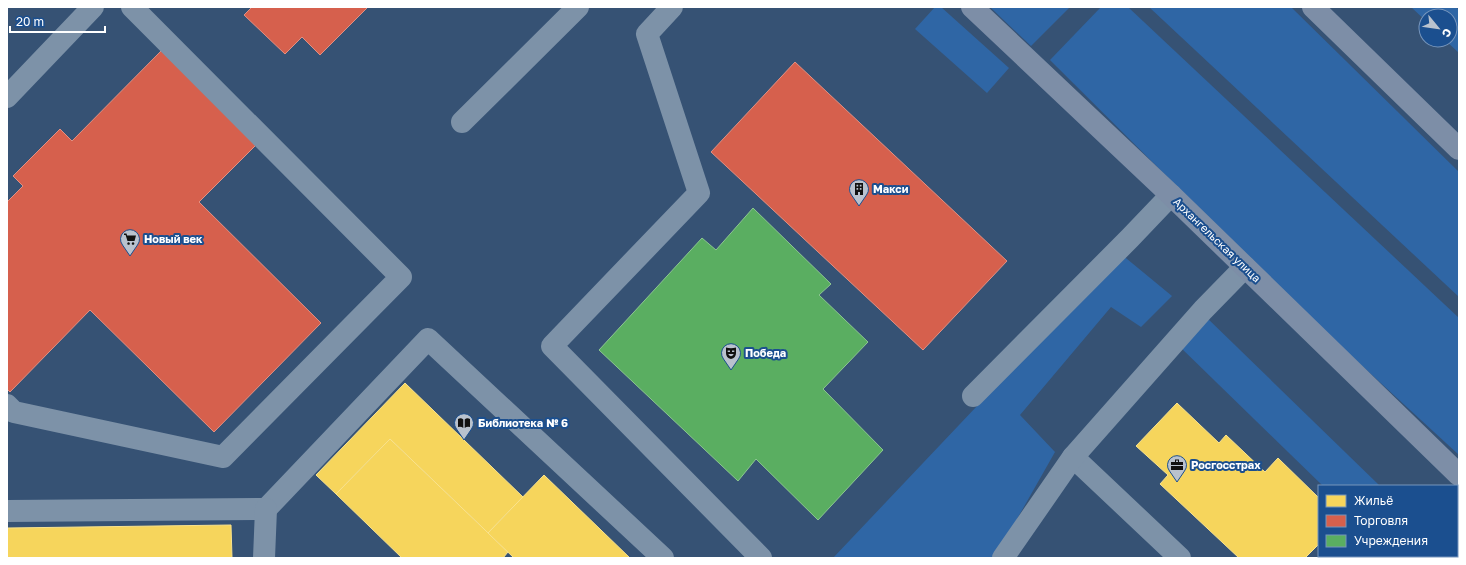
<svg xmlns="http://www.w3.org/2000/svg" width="1466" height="565" viewBox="0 0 1466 565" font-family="'Golos Text',sans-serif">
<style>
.green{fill:#2f66a5}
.homes{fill:#f6d55c;stroke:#f9e28d}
.shops{fill:#d6604d;stroke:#e29082}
.public{fill:#5aae61;stroke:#8cc690}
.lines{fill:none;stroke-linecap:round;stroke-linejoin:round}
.minor{stroke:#7d92a8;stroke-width:22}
.major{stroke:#7d8ea7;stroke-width:22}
.labels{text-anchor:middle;stroke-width:4;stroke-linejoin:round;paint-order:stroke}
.poi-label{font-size:11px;font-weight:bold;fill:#fff;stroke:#1b4f8f;text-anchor:start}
.street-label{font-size:11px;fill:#fff;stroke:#1b4f8f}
</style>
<rect width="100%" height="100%" fill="#365274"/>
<g class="green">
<path d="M935,7H941L1009,68L987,93L915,29Z"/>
<path d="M990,7H1070L1031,46Z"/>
<path d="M1101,7H1128L1459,318V455L1297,306L1050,60Z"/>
<path d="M1149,7H1291L1459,172V297Z"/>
<path d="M1411,7H1456L1459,10V53L1445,40H1450V16H1426V21Z"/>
<path d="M1121,254L1172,296L1141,327L1111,307L1020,415L1055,452L996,556L994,558H833Z"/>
<path d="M1204,315L1380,486H1323L1177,344Z"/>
</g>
<g class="homes">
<path d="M405,383L523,497L488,533L390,439L336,494L316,475Z"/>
<path d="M1177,403L1219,443L1226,435L1265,472L1278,458L1319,498V544L1305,558H1239L1160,484L1168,475L1136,446Z"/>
<path d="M390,439L508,552L503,558H402L336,494Z"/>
<path d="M544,475L630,558H514L488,533Z"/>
<path d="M231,525L232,558H7V528Z"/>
</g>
<g class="shops">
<path d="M252,7H368L320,55L302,37L285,54L244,15Z"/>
<path d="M162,50L257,144L199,202L321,323L214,432L90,310L10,392L7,389V202L23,186L13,176L60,129L72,141Z"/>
<path d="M795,62L1007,261L923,350L711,152Z"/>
</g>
<path class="public" d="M753,208L831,284L819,295L868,342L823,389L883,450L818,520L756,459L738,481L599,350L702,238L716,250Z"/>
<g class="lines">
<g class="minor">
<path d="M672,7L647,34L699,193L552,346L761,558"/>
<path d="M7,97L93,7"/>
<path d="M462,122L578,7"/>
<path d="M973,396L1130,238L1171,195"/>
<path d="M7,405L14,412L223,457L401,277L132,7"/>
<path d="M1073,457L1180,558"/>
<path d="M1457,498L1459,495"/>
<path d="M7,511L266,509L428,339L663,558"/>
<path d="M264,558L266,509"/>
<path d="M1003,558L1073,457L1203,310L1245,267"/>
<path d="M1403,558L1405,556"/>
</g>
<g class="major">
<path d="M972,7L1171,195L1459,475"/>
<path d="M1313,7L1459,149"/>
</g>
</g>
<defs>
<g id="building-pin" transform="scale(1)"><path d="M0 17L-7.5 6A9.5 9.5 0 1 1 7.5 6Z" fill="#b9c2ce" stroke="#1b4f8f"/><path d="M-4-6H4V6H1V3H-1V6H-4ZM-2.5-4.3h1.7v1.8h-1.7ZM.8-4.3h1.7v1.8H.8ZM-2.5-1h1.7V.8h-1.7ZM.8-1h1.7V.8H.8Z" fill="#111"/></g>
<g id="supermarket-pin" transform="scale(1)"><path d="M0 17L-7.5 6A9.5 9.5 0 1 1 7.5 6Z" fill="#b9c2ce" stroke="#1b4f8f"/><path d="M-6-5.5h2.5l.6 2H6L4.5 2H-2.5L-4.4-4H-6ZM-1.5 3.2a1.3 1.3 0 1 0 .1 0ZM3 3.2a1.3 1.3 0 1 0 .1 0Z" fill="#111"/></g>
<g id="theatre-pin" transform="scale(1)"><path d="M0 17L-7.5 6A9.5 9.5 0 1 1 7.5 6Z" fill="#b9c2ce" stroke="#1b4f8f"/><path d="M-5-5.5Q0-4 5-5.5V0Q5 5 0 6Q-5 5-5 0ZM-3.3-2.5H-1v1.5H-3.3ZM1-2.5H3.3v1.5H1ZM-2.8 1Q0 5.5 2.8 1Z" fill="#111"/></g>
<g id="library-pin" transform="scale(1)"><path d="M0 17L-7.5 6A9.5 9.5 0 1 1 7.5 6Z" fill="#b9c2ce" stroke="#1b4f8f"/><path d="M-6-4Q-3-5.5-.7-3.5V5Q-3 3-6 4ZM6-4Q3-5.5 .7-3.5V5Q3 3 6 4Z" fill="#111"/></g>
<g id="office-pin" transform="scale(1)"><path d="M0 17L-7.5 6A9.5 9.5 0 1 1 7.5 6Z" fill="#b9c2ce" stroke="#1b4f8f"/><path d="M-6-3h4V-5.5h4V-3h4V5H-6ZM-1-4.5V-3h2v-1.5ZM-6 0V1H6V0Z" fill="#111"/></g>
</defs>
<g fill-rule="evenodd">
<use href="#building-pin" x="859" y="189"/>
<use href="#supermarket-pin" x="130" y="239"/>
<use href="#theatre-pin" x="731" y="353"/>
<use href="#library-pin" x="464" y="423"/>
<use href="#office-pin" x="1177" y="465"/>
</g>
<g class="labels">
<g class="poi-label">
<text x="873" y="193">Макси</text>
<text x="144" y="243">Новый век</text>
<text x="745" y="357">Победа</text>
<text x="478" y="427">Библиотека № 6</text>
<text x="1191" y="469">Росгосстрах</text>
</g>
<g class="street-label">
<text transform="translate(1217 240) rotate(44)" y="4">Архангельская улица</text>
</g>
</g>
<rect width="1466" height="565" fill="none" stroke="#ffffff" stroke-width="16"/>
<rect x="1318" y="485" width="140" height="72" fill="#1b4f8f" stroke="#7695bc"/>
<rect x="1326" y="495" width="20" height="12" fill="#f6d55c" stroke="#7695bc"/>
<text x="1354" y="505" font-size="12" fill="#ffffff">Жильё</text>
<rect x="1326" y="515" width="20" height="12" fill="#d6604d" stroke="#7695bc"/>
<text x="1354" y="525" font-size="12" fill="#ffffff">Торговля</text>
<rect x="1326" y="535" width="20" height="12" fill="#5aae61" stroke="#7695bc"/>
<text x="1354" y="545" font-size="12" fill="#ffffff">Учреждения</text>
<g transform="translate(1438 28) rotate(119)"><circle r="19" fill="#1b4f8f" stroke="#7695bc"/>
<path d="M0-3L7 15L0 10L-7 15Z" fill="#b9c2ce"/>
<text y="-6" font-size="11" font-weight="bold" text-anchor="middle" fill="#ffffff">С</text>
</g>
<path d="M10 26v6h95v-6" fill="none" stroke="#ffffff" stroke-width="2"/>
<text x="16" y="26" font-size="12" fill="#ffffff" stroke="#1b4f8f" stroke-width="3" paint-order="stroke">20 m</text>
</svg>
